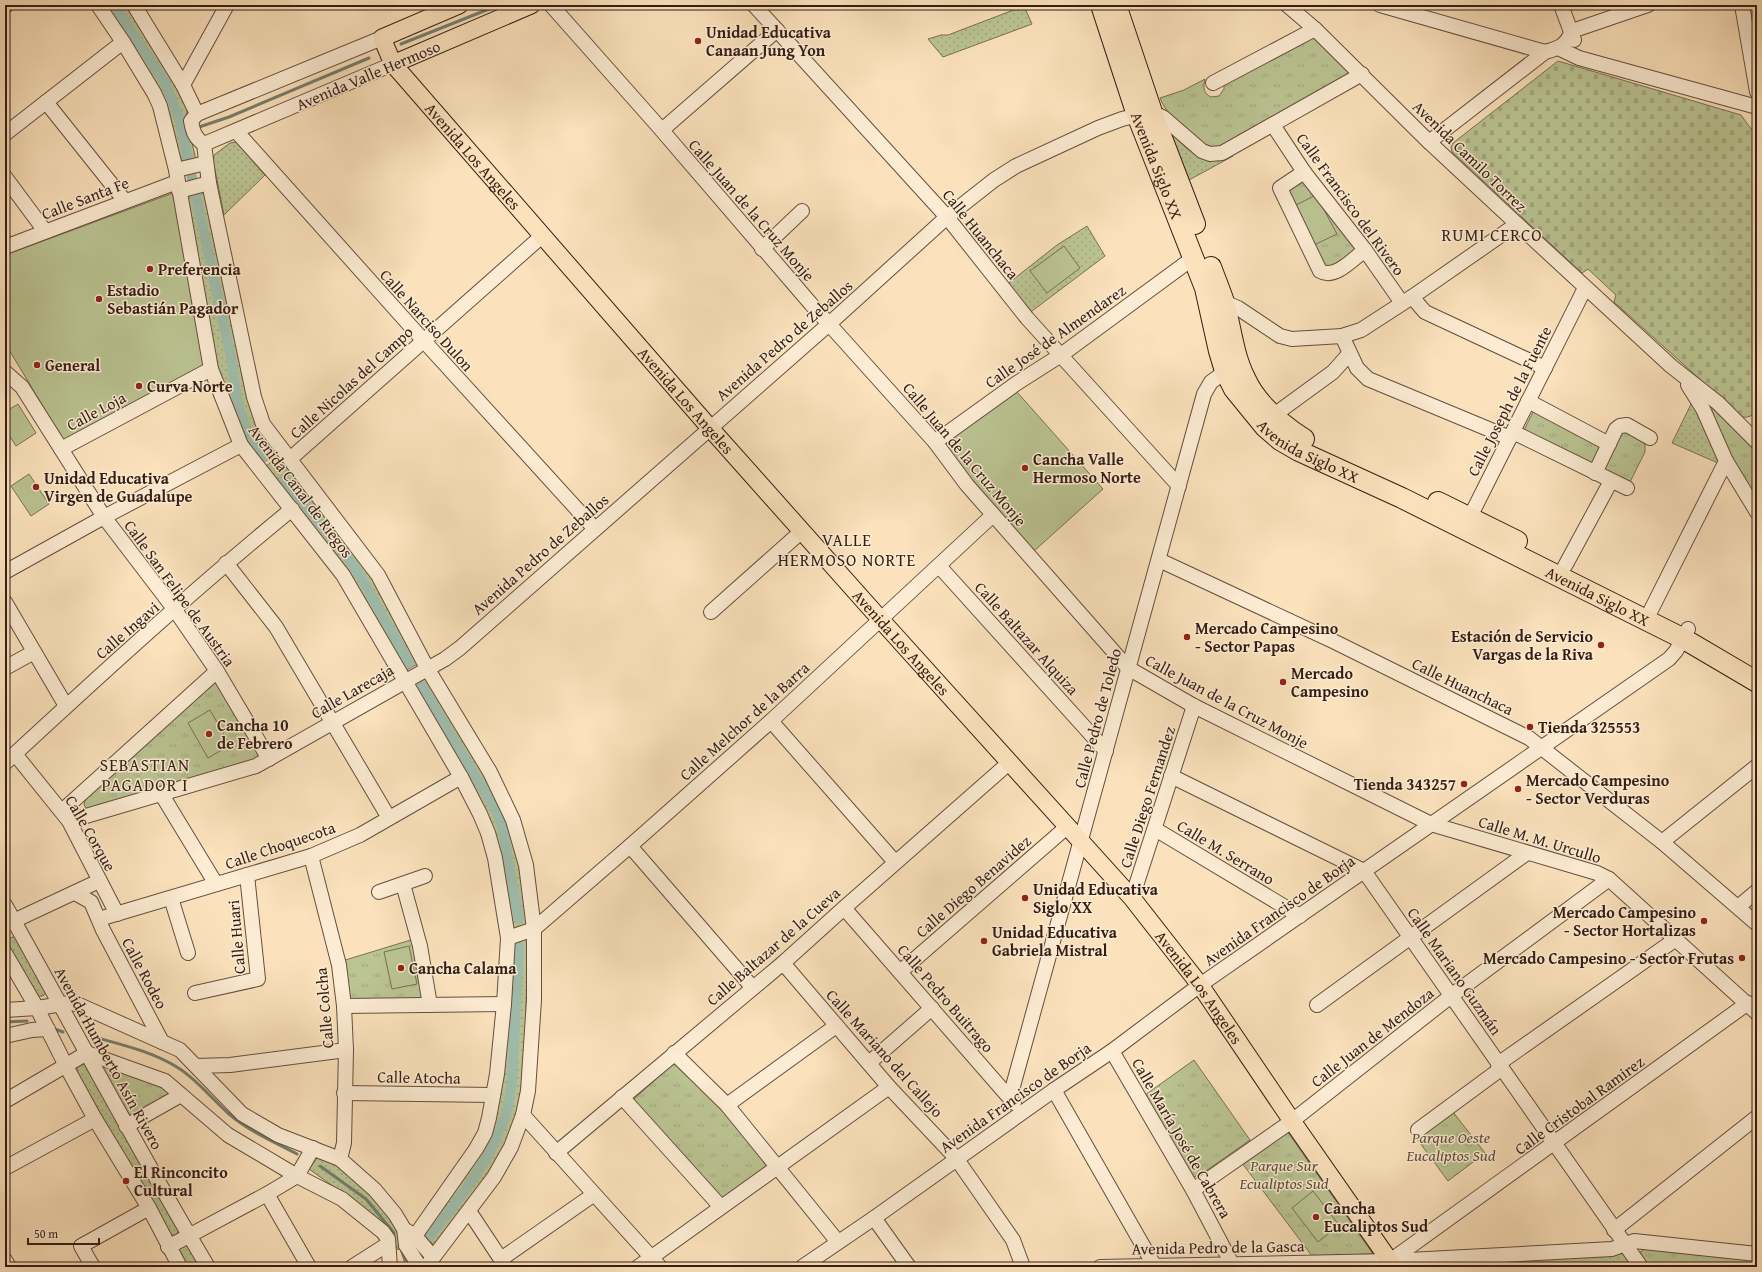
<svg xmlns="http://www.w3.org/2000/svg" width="1762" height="1272" viewBox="0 0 1762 1272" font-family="'Gentium Book Plus',serif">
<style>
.grass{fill:url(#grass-dots);stroke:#787054}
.cemetery{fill:url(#cemetery-stones);stroke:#787054}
.park{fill:url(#park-tufts);stroke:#787054}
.pitch{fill:#bbc493;stroke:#787054}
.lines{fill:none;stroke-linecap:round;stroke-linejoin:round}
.stream{stroke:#757e70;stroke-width:3}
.canal{stroke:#9fbeae;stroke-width:10}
.minor-casing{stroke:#664e3e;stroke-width:16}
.major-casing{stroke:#351d14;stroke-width:19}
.highway-casing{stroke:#351d14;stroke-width:22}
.minor{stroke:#fcecd3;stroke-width:14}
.major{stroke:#fbe2bc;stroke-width:17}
.highway{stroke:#fbe2bc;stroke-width:20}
.poi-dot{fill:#8f2418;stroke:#fcecd3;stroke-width:1.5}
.labels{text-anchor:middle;stroke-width:3;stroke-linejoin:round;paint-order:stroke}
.poi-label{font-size:16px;font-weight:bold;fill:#351d14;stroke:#fcecd3;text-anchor:start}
.street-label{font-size:16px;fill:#351d14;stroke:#fcecd3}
.park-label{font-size:16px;font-style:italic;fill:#5d4f3a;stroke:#fcecd3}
.neighbourhood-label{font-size:17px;letter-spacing:1px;fill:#351d14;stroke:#fcecd3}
</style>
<defs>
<pattern id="grass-dots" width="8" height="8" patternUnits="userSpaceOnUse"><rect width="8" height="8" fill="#bbc493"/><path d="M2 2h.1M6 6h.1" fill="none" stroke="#a1a87e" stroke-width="1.8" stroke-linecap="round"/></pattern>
<pattern id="cemetery-stones" width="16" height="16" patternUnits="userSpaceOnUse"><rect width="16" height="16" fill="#bbc493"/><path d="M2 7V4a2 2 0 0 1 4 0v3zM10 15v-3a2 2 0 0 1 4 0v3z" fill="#a1a87e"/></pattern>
<pattern id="park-tufts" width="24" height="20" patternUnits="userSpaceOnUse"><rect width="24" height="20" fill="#bbc493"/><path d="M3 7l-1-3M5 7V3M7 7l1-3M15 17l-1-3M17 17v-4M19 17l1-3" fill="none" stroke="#a1a87e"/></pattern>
</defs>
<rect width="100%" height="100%" fill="#fbe2bc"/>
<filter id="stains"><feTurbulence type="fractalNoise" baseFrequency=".005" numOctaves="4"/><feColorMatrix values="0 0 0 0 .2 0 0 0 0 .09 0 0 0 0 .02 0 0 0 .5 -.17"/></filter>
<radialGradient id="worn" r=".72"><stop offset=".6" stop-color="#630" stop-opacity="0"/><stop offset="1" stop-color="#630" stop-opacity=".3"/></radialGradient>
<g class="grass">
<path d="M104,5H125L174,80L187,107V122L196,160L178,164L166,107Z"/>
<path d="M1024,6L1032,24L943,57L928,39L941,35H948Z"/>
<path d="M1169,131C1190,153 1201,165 1233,156L1189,180Z"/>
<path d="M236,142L265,175L224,215L213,160L214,155L230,143Z"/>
<path d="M204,189L254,418L263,435L275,450L260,463L245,443L216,364L185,194Z"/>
<path d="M1087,226L1105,256L1028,314L1005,286L1057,245Z"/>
<path d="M1692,402L1716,455L1718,463L1672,443Z"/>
<path d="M281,454L375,579L419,663L405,671L265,467Z"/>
<path d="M427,674L503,808L520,862L528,926L512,931L499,857L412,684Z"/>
<path d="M12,937L16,938L46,993L43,996H39L35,994L8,945L7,941Z"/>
<path d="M528,937L525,1041L520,1102L510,1136L492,1168L434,1246L423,1231L486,1141L514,941Z"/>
<path d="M82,1064L86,1065L179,1230L176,1235H171L168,1233L77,1072V1067Z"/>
<path d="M319,1155L332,1160L381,1202L405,1243L398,1250L390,1234L344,1194L309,1169Z"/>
<path d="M182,1245H187L201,1267H185L177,1250Z"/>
<path d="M1625,1251L1632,1263L1562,1267H1411L1408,1263Z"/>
</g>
<path class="cemetery" d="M1558,61L1741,115L1757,137V412C1751,416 1747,419 1741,416L1614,302L1616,295L1588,269L1582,273L1452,152L1451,147L1453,143Z"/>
<g class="park">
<path d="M1313,37L1350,73L1234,142C1226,144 1218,148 1210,147C1194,144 1165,113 1160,98L1184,90L1205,79C1203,87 1203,93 1211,97L1219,96L1224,89V81Z"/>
<path d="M1304,177L1359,250L1327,270L1287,189Z"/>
<path d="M1712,409H1714L1757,448V500L1734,463L1711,411Z"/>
<path d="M1534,410L1596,443L1600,450L1594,462L1588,465L1523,432Z"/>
<path d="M1628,432L1645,443V452L1628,486L1603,470L1621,433Z"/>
<path d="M216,682L260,751L259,758L86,809L84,804L86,798Z"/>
<path d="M414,939L424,999L355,1002L347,995L342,961Z"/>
<path d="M677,1060L765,1156L767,1167L720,1200L640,1108L634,1099Z"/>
<path d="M1194,1060L1250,1140L1200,1175L1194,1177L1191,1176L1145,1095Z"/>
<path d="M102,1062L159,1082L172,1094L130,1118L101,1065Z"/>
<path d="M1453,1112L1485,1153L1448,1181L1417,1139Z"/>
<path d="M1287,1131L1373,1254L1312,1256L1242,1163Z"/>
<path d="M1645,1249L1757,1260V1267H1649L1640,1252Z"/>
</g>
<g class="pitch">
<path d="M173,193L205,367L65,443L5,343V255Z"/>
<path d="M1316,195L1337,234L1314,245L1294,206Z"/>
<path d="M1064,246L1080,268L1047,293L1030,271Z"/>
<path d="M1017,392L1103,489L1034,551L943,446C965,428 991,403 1017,392Z"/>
<path d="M18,404L36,433L16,446L5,429V412Z"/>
<path d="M29,474L49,504L31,516L11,486Z"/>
<path d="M210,710L230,745L208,758L188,723Z"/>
<path d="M409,946L417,984L392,989L384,952Z"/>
<path d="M1313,1191L1339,1225L1318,1242L1292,1208Z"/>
</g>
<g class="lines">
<g class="stream">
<path d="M401,44L499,5"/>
<path d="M199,127L229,117L369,58"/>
<path d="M5,1022L27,1021"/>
<path d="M52,1028L63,1032"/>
<path d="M94,1037C123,1045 154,1052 180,1069C198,1081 213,1100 229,1114C249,1131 274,1142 297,1154"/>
<path d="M320,1166L366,1199L394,1233"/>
<path d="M401,1249L407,1266"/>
</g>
<g class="canal">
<path d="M114,5L166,84L179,118L231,358L238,406L247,431L265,457"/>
<path d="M284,480L346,555L358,572L409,663"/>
<path d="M422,686L498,814L502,826L519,919"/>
<path d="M429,1237L457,1202L488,1156L507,1113L512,1081L519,946"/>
<path d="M407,1267V1266"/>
</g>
<g class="minor-casing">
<g id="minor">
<path d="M98,5L123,42L154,93L160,106L176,170L211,369L241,445L343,575L461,777L480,814L488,833L495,858L508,938L504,1004L497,1074L489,1118L485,1133L476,1149L415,1236L406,1245"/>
<path d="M134,5L183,85L197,114"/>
<path d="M551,5L659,127L811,304L935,442L967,485L1128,668L1194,706L1431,824L1597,873L1609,879L1757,1013"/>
<path d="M754,5L947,217L1027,318L1179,486"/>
<path d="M1287,5L1315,29L1429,142L1517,224L1671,366L1718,403L1757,442"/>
<path d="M1380,5L1545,52"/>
<path d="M1561,5L1574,40"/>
<path d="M1742,5L1757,92"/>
<path d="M5,6L7,5"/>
<path d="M382,38L197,114L191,121C193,132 195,138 204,144L209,183L254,397L263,424L378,575L427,668L490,772L513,820L526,865L534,929V1000L528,1091L523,1115L511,1147L494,1177L426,1267"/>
<path d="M1558,48L1579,58L1757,107"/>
<path d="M1213,83L1315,29"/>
<path d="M183,85L227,5"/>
<path d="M46,102L125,201"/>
<path d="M1273,125L1304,172L1365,250L1402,303"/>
<path d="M662,130L777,30"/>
<path d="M236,131L423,340L595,529"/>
<path d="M5,134L123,42"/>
<path d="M1429,142L1545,52C1559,48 1566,46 1572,31L1648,5"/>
<path d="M204,144L393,64"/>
<path d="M176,170L206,163"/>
<path d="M1304,172L1280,188L1320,271C1335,280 1354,258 1365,250"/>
<path d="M5,177L45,231"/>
<path d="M179,191L209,183"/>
<path d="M5,247L177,182"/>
<path d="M762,249L802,211"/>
<path d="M1412,297L1425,312L1545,368"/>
<path d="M1219,302H1224L1238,308L1280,336L1292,339L1342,336L1361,330L1412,297L1517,224"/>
<path d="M1342,336L1357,368L1368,379L1510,438"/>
<path d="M5,372L22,387L104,517L175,610L217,671L269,759"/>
<path d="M1688,385L1703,409L1726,461L1757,512"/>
<path d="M1528,401L1609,444"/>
<path d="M1274,415L1333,372L1349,354"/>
<path d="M1513,432L1627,488"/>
<path d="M935,442L1017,383L1061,355L1193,258"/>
<path d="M61,449L211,369"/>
<path d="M290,459L542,236"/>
<path d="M1595,473L1616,429L1620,426L1627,425L1650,438"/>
<path d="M1466,525L1585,288"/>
<path d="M1159,560L1335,642L1529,738L1662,842L1757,924"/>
<path d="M226,563L276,627L389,818"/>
<path d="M939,566L1106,751"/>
<path d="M1565,566L1611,481"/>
<path d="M5,572L104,517L241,445"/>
<path d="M5,602L66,706"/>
<path d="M711,612L802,531"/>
<path d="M1646,620L1726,461"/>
<path d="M5,668L34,652"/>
<path d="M771,721L895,862"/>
<path d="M15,754L69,821L117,914"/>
<path d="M5,763C99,676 193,590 292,509"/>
<path d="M1171,776L1364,871L1641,1267"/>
<path d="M162,795L216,884"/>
<path d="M62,811L217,671"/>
<path d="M69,821L256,766L445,659L460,648L829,324L947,217L994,180L1016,166L1098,128L1122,119L1152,112L1164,118L1202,151L1210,154L1222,153L1362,74"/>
<path d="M1155,829L1300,916"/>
<path d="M1662,842L1757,766"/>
<path d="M630,846L753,988"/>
<path d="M311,856L339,965L344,1006L346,1050L344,1143L340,1159"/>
<path d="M403,884L420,946L430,1005"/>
<path d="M379,892L425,876"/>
<path d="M75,893L91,902L103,930L162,1042"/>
<path d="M171,898L188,953"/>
<path d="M1132,898L1194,706"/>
<path d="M5,905C73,1026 137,1149 208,1267"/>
<path d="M1738,907L1757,891"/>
<path d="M844,908L1014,1103"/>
<path d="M99,919L311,856L360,835L461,777"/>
<path d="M5,925L99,881"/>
<path d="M508,938L534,929L630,846L771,721L993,515"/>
<path d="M5,953L37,1008L66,1066L95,1119L149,1208L180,1267"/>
<path d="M783,963L889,1087L956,1158L1013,1240L1023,1267"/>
<path d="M900,972L1068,826"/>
<path d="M195,993L258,979L247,875"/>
<path d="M1317,1005L1527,853"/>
<path d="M344,1006L504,1004"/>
<path d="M5,1010L37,1008L69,1003L77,1004L180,1050L242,1114L278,1135L340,1159L375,1190L395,1214L404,1229L406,1245L420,1267"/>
<path d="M5,1036L32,1030L48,1029"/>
<path d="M1112,1051L1193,1190L1232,1264"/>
<path d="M87,1053L165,1081L228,1135L297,1176L342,1199L383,1232L388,1239L390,1267"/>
<path d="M674,1053L727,1105L838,1242"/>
<path d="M869,1063L932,1008"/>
<path d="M1498,1064L1676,939"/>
<path d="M196,1066L230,1065L346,1050"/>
<path d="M1054,1090L1154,1265"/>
<path d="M344,1093L493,1095"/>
<path d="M622,1097L721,1207"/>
<path d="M1010,1097L1204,394L1211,382L1232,367"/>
<path d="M5,1101L87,1053"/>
<path d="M727,1105L836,1026"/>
<path d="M523,1115L660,1267"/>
<path d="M126,1126L181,1095"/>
<path d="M1418,1130L1502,1068"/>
<path d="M556,1153L783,963L844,908L1010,762"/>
<path d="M5,1168L95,1119"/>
<path d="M1193,1190L1292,1121L1451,996L1609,879"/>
<path d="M267,1194L309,1267"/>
<path d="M469,1211L506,1267"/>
<path d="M874,1218L909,1267"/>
<path d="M1614,1230L1757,1117"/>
<path d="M407,1231L415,1236L433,1257"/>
<path d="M168,1247L267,1194L297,1176L313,1148"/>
<path d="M501,1259L593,1195"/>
<path d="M5,1260L9,1267"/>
<path d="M1390,1261L1748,1003"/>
<path d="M93,1267L81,1246L149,1208"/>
<path d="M352,1267L388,1244"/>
<path d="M638,1267L889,1087"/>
<path d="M802,1267L874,1218L1054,1090L1112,1051L1200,985L1669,659L1676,651L1688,629"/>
<path d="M1100,1267L1390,1261L1612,1249L1634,1241L1757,1254"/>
</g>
</g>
<g class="major-casing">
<g id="major">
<path id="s1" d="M459,5L382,38L393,64L710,428L881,620L1132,898L1200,985L1292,1121L1394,1267"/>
<path d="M393,64L531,5"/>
</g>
</g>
<g class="highway-casing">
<g id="highway">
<path id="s2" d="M1101,5L1137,115L1205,288L1219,351L1225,371L1234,389L1265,427L1280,440L1299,451L1402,498L1684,639L1757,682"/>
<path d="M1116,5L1152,112L1195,224"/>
<path d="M1211,267C1215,278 1220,290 1224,302C1231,327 1233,354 1245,378C1256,403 1281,424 1304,439"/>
<path d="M1438,502L1517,541"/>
</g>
</g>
<use href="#minor" class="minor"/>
<use href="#major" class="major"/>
<use href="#highway" class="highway"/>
</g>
<g class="poi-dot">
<circle cx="698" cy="41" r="4"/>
<circle cx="150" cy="269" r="4"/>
<circle cx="99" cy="299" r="4"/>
<circle cx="37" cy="365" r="4"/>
<circle cx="139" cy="386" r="4"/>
<circle cx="1025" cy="468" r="4"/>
<circle cx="36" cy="487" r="4"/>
<circle cx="1187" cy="637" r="4"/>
<circle cx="1601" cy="645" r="4"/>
<circle cx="1283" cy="682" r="4"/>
<circle cx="1530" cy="727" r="4"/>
<circle cx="209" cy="734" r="4"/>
<circle cx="1464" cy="784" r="4"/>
<circle cx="1518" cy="789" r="4"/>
<circle cx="1025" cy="898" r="4"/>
<circle cx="1704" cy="921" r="4"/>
<circle cx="984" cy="941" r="4"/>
<circle cx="1742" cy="958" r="4"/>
<circle cx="401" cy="968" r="4"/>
<circle cx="126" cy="1181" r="4"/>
<circle cx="1316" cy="1217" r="4"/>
</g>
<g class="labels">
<g class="poi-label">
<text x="706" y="38">Unidad Educativa<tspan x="706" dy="18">Canaan Jung Yon</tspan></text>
<text x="158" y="275">Preferencia</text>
<text x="107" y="296">Estadio<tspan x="107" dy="18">Sebastián Pagador</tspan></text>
<text x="45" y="371">General</text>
<text x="147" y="392">Curva Norte</text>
<text x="1033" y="465">Cancha Valle<tspan x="1033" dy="18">Hermoso Norte</tspan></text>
<text x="44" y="484">Unidad Educativa<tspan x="44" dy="18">Virgen de Guadalupe</tspan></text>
<text x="1195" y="634">Mercado Campesino<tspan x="1195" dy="18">- Sector Papas</tspan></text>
<text x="1593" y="642" text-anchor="end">Estación de Servicio<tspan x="1593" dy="18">Vargas de la Riva</tspan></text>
<text x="1291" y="679">Mercado<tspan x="1291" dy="18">Campesino</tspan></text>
<text x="217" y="731">Cancha 10<tspan x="217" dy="18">de Febrero</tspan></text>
<text x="1538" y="733">Tienda 325553</text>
<text x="1526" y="786">Mercado Campesino<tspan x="1526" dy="18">- Sector Verduras</tspan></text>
<text x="1456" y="790" text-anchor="end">Tienda 343257</text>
<text x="1033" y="895">Unidad Educativa<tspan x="1033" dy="18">Siglo XX</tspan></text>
<text x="1696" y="918" text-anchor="end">Mercado Campesino<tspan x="1696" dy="18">- Sector Hortalizas</tspan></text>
<text x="992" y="938">Unidad Educativa<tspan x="992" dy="18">Gabriela Mistral</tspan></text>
<text x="1734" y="964" text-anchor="end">Mercado Campesino - Sector Frutas</text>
<text x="409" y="974">Cancha Calama</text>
<text x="134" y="1178">El Rinconcito<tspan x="134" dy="18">Cultural</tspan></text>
<text x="1324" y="1214">Cancha<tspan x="1324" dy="18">Eucaliptos Sud</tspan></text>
</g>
<g class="street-label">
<text transform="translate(368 75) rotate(-23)" y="6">Avenida Valle Hermoso</text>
<text dy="6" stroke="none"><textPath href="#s1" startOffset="234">Avenida Los Angeles</textPath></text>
<text transform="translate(1470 156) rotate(44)" y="6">Avenida Camilo Torrez</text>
<text dy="6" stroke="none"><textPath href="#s2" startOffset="170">Avenida Siglo XX</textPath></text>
<text transform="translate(85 198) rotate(-21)" y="6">Calle Santa Fe</text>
<text transform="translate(1351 204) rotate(54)" y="6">Calle Francisco del Rivero</text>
<text transform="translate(752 210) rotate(49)" y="6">Calle Juan de la Cruz Monje</text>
<text transform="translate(981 234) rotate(51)" y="6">Calle Huanchaca</text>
<text transform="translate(427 320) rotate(48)" y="6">Calle Narciso Dulon</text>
<text transform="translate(1055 336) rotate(-35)" y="6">Calle José de Almendarez</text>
<text transform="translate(784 340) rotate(-41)" y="6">Avenida Pedro de Zeballos</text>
<text transform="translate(351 382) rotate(-42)" y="6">Calle Nicolas del Campo</text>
<text dy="6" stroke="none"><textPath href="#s1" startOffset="558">Avenida Los Angeles</textPath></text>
<text transform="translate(1509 401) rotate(-63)" y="6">Calle Joseph de la Fuente</text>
<text transform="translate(96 411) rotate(-28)" y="6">Calle Loja</text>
<text dy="6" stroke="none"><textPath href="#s2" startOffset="506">Avenida Siglo XX</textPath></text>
<text transform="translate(965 454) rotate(50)" y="6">Calle Juan de la Cruz Monje</text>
<text transform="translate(301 491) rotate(53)" y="6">Avenida Canal de Riegos</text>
<text transform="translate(540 554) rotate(-41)" y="6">Avenida Pedro de Zeballos</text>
<text transform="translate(180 593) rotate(54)" y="6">Calle San Felipe de Austria</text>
<text dy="6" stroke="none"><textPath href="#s2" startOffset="830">Avenida Siglo XX</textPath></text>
<text transform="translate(127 630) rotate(-41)" y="6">Calle Ingavi</text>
<text transform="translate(1027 638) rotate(48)" y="6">Calle Baltazar Alquiza</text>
<text dy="6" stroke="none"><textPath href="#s1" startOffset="882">Avenida Los Angeles</textPath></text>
<text transform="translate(1463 686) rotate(26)" y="6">Calle Huanchaca</text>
<text transform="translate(352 691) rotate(-30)" y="6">Calle Larecaja</text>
<text transform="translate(1227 701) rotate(28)" y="6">Calle Juan de la Cruz Monje</text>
<text transform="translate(1097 718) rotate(-75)" y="6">Calle Pedro de Toledo</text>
<text transform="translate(744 721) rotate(-42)" y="6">Calle Melchor de la Barra</text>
<text transform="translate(1147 797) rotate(-72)" y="6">Calle Diego Fernandez</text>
<text transform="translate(91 833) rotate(60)" y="6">Calle Corque</text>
<text transform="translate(1540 839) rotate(17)" y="6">Calle M. M. Urcullo</text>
<text transform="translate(280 845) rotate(-19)" y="6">Calle Choquecota</text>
<text transform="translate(1226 852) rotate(31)" y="6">Calle M. Serrano</text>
<text transform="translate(973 886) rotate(-41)" y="6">Calle Diego Benavidez</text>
<text transform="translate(1279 910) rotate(-35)" y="6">Avenida Francisco de Borja</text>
<text transform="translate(236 937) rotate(-95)" y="6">Calle Huari</text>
<text transform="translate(773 946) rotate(-41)" y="6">Calle Baltazar de la Cueva</text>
<text transform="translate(1455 971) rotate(55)" y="6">Calle Mariano Guzmán</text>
<text transform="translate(145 973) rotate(62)" y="6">Calle Rodeo</text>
<text dy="6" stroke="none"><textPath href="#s1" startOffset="1338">Avenida Los Angeles</textPath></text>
<text transform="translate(946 998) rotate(49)" y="6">Calle Pedro Buitrago</text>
<text transform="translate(324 1008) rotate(-95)" y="6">Calle Colcha</text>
<text transform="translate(1372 1037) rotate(-38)" y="6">Calle Juan de Mendoza</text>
<text transform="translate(885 1053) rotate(48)" y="6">Calle Mariano del Callejo</text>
<text transform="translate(109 1058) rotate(61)" y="6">Avenida Humberto Asín Rivero</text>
<text transform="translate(419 1077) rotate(1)" y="6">Calle Atocha</text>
<text transform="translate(1015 1097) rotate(-35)" y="6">Avenida Francisco de Borja</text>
<text transform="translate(1579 1105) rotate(-36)" y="6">Calle Cristobal Ramirez</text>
<text transform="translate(1182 1138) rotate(60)" y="6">Calle María José de Cabrera</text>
<text transform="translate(1218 1247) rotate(-1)" y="6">Avenida Pedro de la Gasca</text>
</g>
<g class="park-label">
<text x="1451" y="1143">Parque Oeste<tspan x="1451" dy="18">Eucaliptos Sud</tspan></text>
<text x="1284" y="1171">Parque Sur<tspan x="1284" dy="18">Ecualiptos Sud</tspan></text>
</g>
<g class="neighbourhood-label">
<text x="1492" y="241">RUMI CERCO</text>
<text x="847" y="546">VALLE<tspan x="847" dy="20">HERMOSO NORTE</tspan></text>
<text x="145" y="771">SEBASTIAN<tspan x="145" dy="20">PAGADOR I</tspan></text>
</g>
</g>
<rect width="1762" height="1272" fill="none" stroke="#fbe2bc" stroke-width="20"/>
<rect x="6" y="6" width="1750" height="1260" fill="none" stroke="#351d14" stroke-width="2"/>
<rect x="10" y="10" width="1742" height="1252" fill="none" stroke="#351d14"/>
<path d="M28 1238v6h71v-6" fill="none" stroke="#351d14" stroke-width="2"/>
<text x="34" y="1238" font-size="12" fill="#351d14" stroke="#fcecd3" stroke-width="3" paint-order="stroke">50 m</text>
<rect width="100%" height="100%" filter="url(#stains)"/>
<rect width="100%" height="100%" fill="url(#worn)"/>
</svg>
